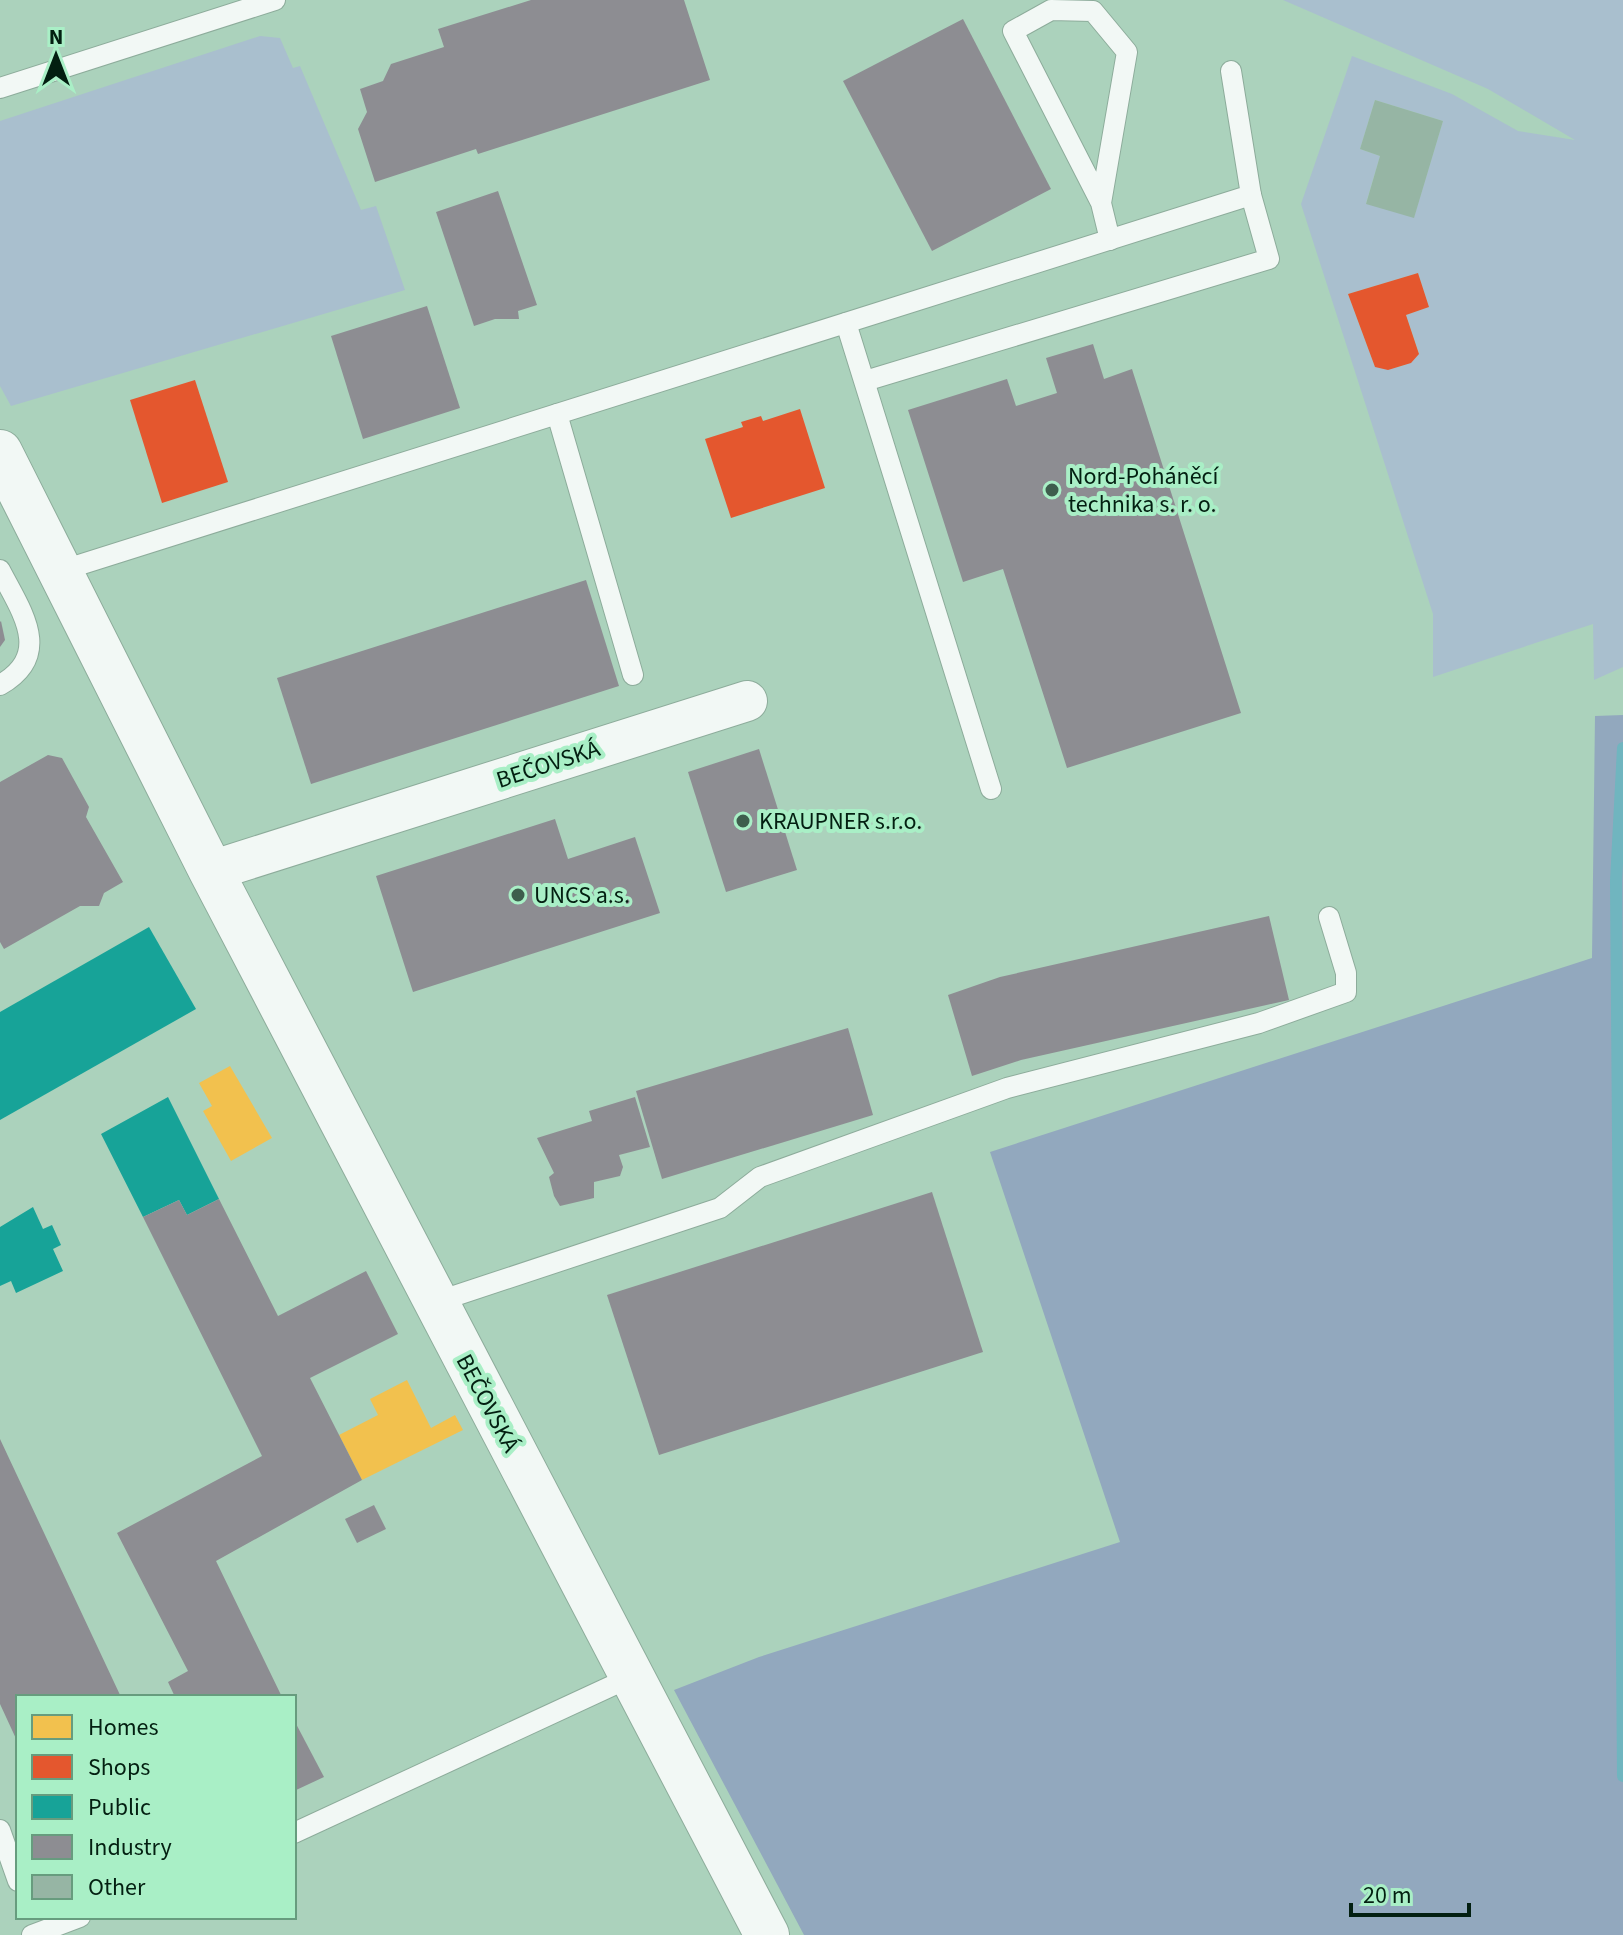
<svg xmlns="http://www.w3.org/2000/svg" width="1623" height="1935" viewBox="0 0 1623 1935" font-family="'Source Sans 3',sans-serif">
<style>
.green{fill:#a9bfce;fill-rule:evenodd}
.forest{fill:#92a8be}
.homes{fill:#f2c14e}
.shops{fill:#e4572e}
.public{fill:#17a398}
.industry{fill:#8d8d92}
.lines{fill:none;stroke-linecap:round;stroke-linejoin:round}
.stream{stroke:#70b5bf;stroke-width:12}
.building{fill:#96b5a4}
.service-casing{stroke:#8dac9b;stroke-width:22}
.minor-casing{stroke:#8dac9b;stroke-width:42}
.tertiary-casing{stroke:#8dac9b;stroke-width:46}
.service{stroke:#f2f8f5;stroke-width:20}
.minor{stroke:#f2f8f5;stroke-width:40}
.tertiary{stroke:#f2f8f5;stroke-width:44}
.poi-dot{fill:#3e5e4d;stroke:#a9efc6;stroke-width:3}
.labels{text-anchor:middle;stroke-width:8;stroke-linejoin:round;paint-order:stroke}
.poi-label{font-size:24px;fill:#031f11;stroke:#a9efc6;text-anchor:start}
.street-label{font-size:24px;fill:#031f11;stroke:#a9efc6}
</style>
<rect width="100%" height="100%" fill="#abd2bc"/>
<g class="green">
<path d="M1283,0H1623V667L1594,680L1593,624L1433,677V614L1301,204L1352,56L1452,94L1518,131L1575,140L1488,89ZM1375,100L1443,121L1414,217L1366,203L1380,156L1360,149ZM1418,273L1429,307L1406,315L1419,353C1402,373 1394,366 1375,367L1348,294Z"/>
<path d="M260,36L280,38L293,68L300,66L361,210L376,206L405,290L11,406L0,386V121Z"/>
</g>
<path class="forest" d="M1623,715V1935H804L674,1690L759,1657L1120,1542L990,1152L1592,958L1595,716Z"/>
<g class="homes">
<path d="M230,1066L272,1138L231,1161L203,1111L212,1106L199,1083Z"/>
<path d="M407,1380L431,1428L455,1415L463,1430L362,1480L339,1435L378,1415L370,1399Z"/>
</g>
<g class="shops">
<path d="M1418,273L1429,307L1406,315L1419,354L1411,363L1388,370L1375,367L1348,294Z"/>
<path d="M195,380L228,482L162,503L130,400Z"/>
<path d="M800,409L825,488L731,518L705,439L743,427L741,422L761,416L763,421Z"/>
</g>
<g class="public">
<path d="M149,927L196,1009L0,1120V1012Z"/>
<path d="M168,1097L219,1199L187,1215L179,1200L143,1217L101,1134Z"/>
<path d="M33,1207L43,1229L52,1225L61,1245L53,1249L63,1271L16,1293L11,1281L0,1286V1227Z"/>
</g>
<g class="industry">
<path d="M531,0H684L710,80L478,154L476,149L375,182L358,129L367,112L360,89L383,81L391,64L444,47L438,29Z"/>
<path d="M963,19L1051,189L932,251L843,81Z"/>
<path d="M498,191L537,305L518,311L519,319H495L474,326L436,212Z"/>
<path d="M427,306L460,408L363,439L331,336Z"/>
<path d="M1093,344L1104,379L1132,369L1241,713L1067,768L1003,569L963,582L908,410L1007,379L1016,406L1057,393L1046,358Z"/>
<path d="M586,580L619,686L311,784L277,678Z"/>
<path d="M1,621L5,640L0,647V622Z"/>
<path d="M759,749L797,870L726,892L688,772Z"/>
<path d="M48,755L62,758L89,807L86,817L123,882L104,893L99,906H80L4,949L0,942V782Z"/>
<path d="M555,819L568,859L635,837L660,913L413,992L376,876Z"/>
<path d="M1269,916L1289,1000L1021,1060L972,1076L948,995L1000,977Z"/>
<path d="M848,1028L873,1115L662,1179L636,1091Z"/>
<path d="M635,1097L650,1147L619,1155L623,1167L620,1176L594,1182V1198L560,1206L554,1196L549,1177L554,1173L537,1138L592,1121L589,1111Z"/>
<path d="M932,1192L983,1352L659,1455L607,1295Z"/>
<path d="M219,1199L278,1316L366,1271L398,1334L310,1378L362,1480L216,1561L282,1697H175L168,1682L188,1671L117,1533L262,1456L143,1217L179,1200L187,1215Z"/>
<path d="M0,1439L121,1697H18V1743L0,1704Z"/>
<path d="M374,1505L386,1529L357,1543L345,1519Z"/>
<path d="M294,1720L324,1777L294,1791Z"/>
</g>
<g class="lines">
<path class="stream" d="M1623,748L1616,881L1623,1776"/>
</g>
<path class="building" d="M1375,100L1443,121L1414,218L1366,204L1380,156L1360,149Z"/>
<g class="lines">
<g class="service-casing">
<g id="service">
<path d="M0,88L275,0"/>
<path d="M1101,203L1013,31L1051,10L1093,11L1127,52L1101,203L1110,240"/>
<path d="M846,323L991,789"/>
<path d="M865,381L1269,259L1251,195"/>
<path d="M557,414L633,675"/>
<path d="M0,570C21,611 54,654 0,685"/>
<path d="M60,571L1251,195L1231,71"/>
<path d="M436,1302L720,1208L760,1177L1007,1088L1259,1023L1346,992V973L1329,917"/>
<path d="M0,1830L18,1881"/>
<path d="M294,1833L631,1677"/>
<path d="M32,1935L80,1917"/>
</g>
</g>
<g class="minor-casing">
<path id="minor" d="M211,871L747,701"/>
</g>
<g class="tertiary-casing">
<path id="tertiary" d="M0,452L211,871L767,1935"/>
</g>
<use href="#service" class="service"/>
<use href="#minor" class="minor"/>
<use href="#tertiary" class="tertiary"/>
</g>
<g class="poi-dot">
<circle cx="1052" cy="490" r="8"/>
<circle cx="743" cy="821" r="8"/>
<circle cx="518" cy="895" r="8"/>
</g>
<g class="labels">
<g class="poi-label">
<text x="1068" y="484">Nord-Poháněcí<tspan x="1068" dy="28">technika s. r. o.</tspan></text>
<text x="759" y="829">KRAUPNER s.r.o.</text>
<text x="534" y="903">UNCS a.s.</text>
</g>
<g class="street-label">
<text transform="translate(548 764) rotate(-18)" y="8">BEČOVSKÁ</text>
<text transform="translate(488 1403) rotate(62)" y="8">BEČOVSKÁ</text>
</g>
</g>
<rect x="16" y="1695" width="280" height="224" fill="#a9efc6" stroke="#679c7e" stroke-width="2"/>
<rect x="32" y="1715" width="40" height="24" fill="#f2c14e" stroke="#679c7e" stroke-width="2"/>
<text x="88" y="1735" font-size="24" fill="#031f11">Homes</text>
<rect x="32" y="1755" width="40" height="24" fill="#e4572e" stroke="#679c7e" stroke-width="2"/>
<text x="88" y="1775" font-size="24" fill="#031f11">Shops</text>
<rect x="32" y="1795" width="40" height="24" fill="#17a398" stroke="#679c7e" stroke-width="2"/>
<text x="88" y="1815" font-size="24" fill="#031f11">Public</text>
<rect x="32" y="1835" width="40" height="24" fill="#8d8d92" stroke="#679c7e" stroke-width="2"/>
<text x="88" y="1855" font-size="24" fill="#031f11">Industry</text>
<rect x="32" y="1875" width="40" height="24" fill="#96b5a4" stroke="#679c7e" stroke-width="2"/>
<text x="88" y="1895" font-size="24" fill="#031f11">Other</text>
<g transform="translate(56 56)" stroke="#a9efc6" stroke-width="6" paint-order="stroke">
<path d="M0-6L14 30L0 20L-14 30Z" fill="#031f11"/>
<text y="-12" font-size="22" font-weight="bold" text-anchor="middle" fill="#031f11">N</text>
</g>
<path d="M1351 1903v12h118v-12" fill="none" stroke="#031f11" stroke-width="4"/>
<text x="1363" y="1903" font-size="24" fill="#031f11" stroke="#a9efc6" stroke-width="6" paint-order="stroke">20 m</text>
</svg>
